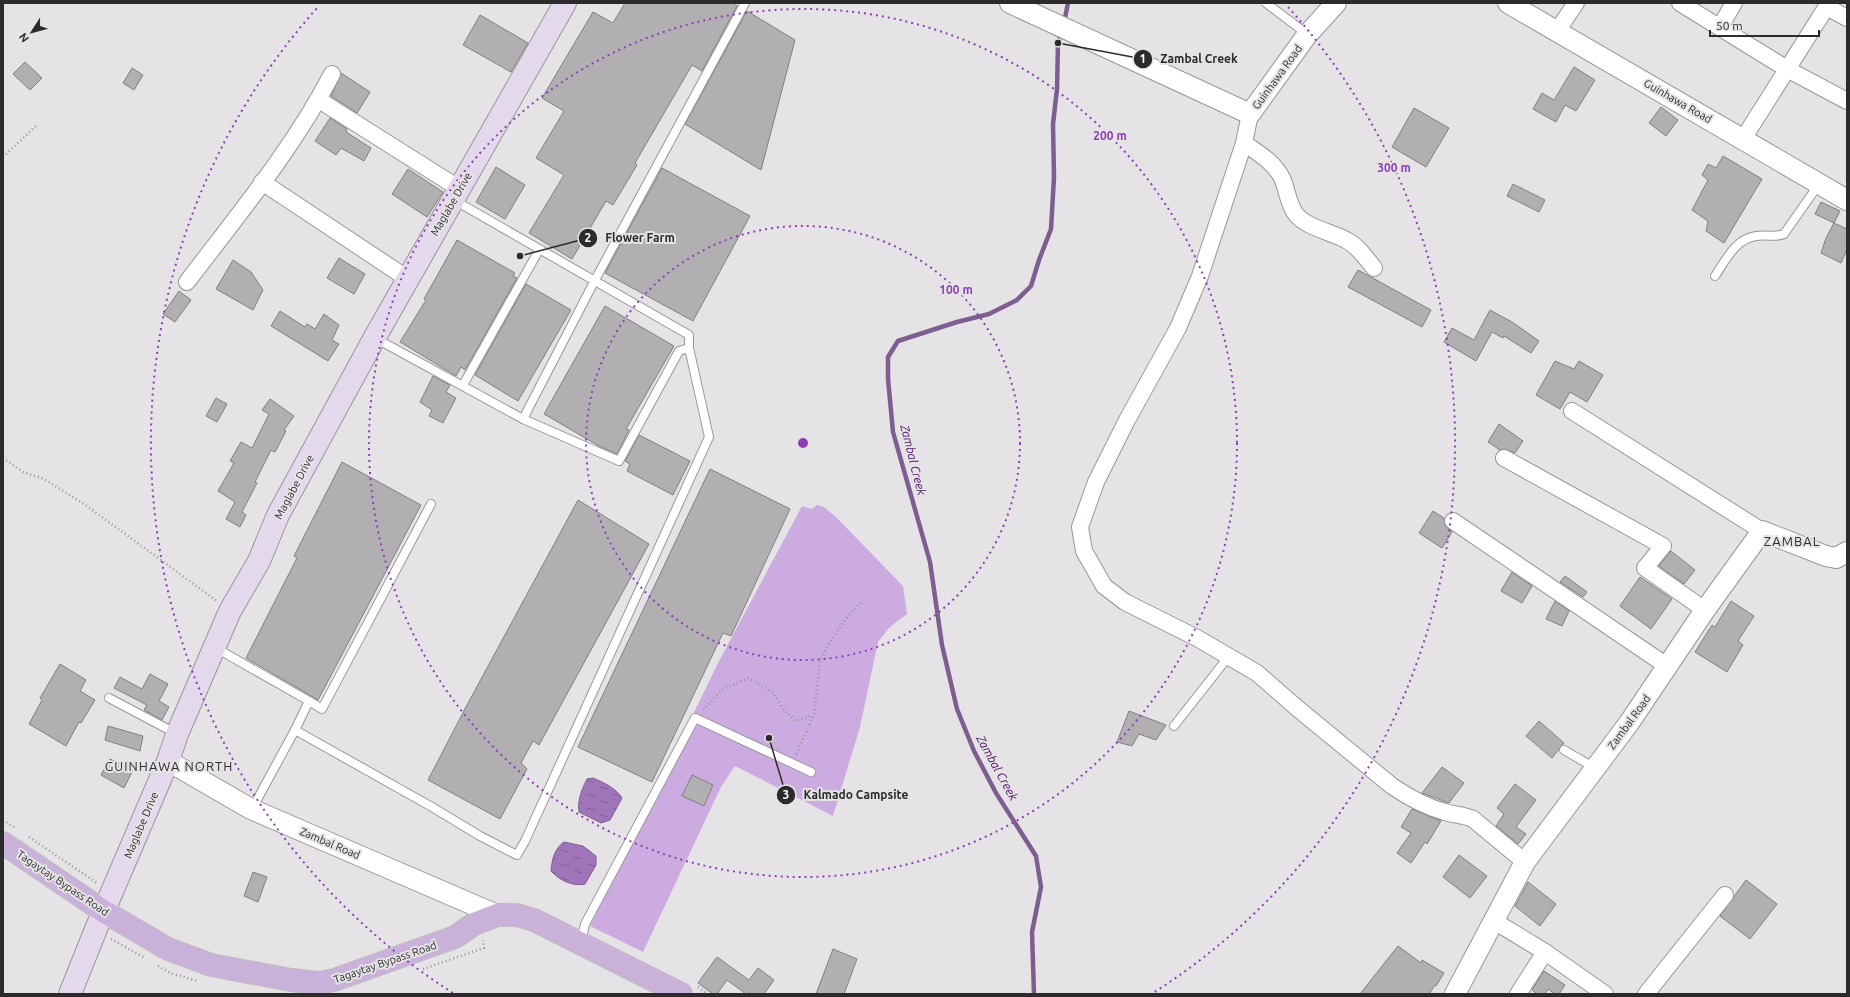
<svg xmlns="http://www.w3.org/2000/svg" width="1850" height="997" viewBox="0 0 1850 997" font-family="Ubuntu,sans-serif">
<style>
.park{fill:#ccace0}
.water{fill:url(#water-ripples);stroke:#7d5e8f}
.lines{fill:none;stroke-linecap:round;stroke-linejoin:round}
.stream{stroke:#7d5e8f;stroke-width:4.5}
.building{fill:#b1afb2;stroke:#807f82}
.service-casing{stroke:#989699;stroke-width:10}
.minor-casing{stroke:#989699;stroke-width:18}
.tertiary-casing{stroke:#989699;stroke-width:22}
.secondary-casing{stroke:#989699;stroke-width:24}
.primary-casing{stroke:#c0bfc0;stroke-width:24}
.path{stroke:#979597;stroke-width:2.5;stroke-dasharray:1 3;stroke-linecap:butt}
.service{stroke:#fff;stroke-width:8}
.minor{stroke:#fff;stroke-width:16}
.tertiary{stroke:#fff;stroke-width:20}
.secondary{stroke:#e4d8ec;stroke-width:22}
.primary{stroke:#cab1d9;stroke-width:22}
.ring{fill:none;stroke:#8c41b2;stroke-width:2;stroke-dasharray:2 4}
.labels{text-anchor:middle;stroke-width:4;stroke-linejoin:round;paint-order:stroke}
.street-label{font-size:11px;fill:#2c2b2c;stroke:#e5e3e6}
.water-label{font-size:12px;font-style:italic;fill:#4a0d65;stroke:#e5e3e6}
.quarter-label{font-size:13px;letter-spacing:1px;fill:#2e2d2f;stroke:#e5e3e6}
.centre{fill:#8c41b2;stroke:#e5e3e6;stroke-width:2}
.ring-label{font-size:12px;text-anchor:middle;font-weight:bold;fill:#8c41b2;stroke:#e5e3e6;stroke-width:4;stroke-linejoin:round;paint-order:stroke}
.leader{fill:none;stroke:#2c2b2c;stroke-width:1.5}
.callout-dot{fill:#2c2b2c;stroke:#e5e3e6;stroke-width:1.5}
.mark-label{font-size:12px;text-anchor:middle;font-weight:bold;fill:#fff}
.callout-label{font-size:12px;text-anchor:middle;font-weight:bold;fill:#2c2b2c;stroke:#e5e3e6;stroke-width:4;stroke-linejoin:round;paint-order:stroke}
</style>
<defs>
<pattern id="water-ripples" width="26" height="14" patternUnits="userSpaceOnUse"><rect width="26" height="14" fill="#a074b9"/><path d="M2 4q2-2 4 0t4 0M15 11q2-2 4 0t4 0" fill="none" stroke="#835f97"/></pattern>
</defs>
<rect width="100%" height="100%" fill="#e5e3e6"/>
<path class="park" d="M817,505L824,507L836,517L903,586L907,614L890,627L878,642L860,727L833,816L735,766L721,787L643,952L590,926L719,661L802,506L812,509Z"/>
<g class="water">
<path d="M593,778C603,782 617,789 622,798L610,820L601,823L579,812C577,801 582,789 587,779Z"/>
<path d="M564,842L583,846L596,856V865L585,884C573,887 559,880 551,871C552,860 554,849 564,842Z"/>
</g>
<g class="lines">
<g class="stream">
<path d="M1064,23L1068,3"/>
<path d="M1034,994L1032,932L1041,887L1036,856L996,793L974,751L957,709L942,645L930,562L893,432L888,379V357L898,341L957,322L989,314L1017,300L1031,286L1039,260L1051,229L1054,177L1053,124L1057,89L1058,43L1061,32"/>
</g>
</g>
<g class="building">
<path d="M625,3H733L737,6L702,71L692,65L635,163L637,165L613,205L606,201L572,259L529,233L564,175L536,158L564,111L542,98L593,12L613,23Z"/>
<path d="M747,11L795,40L761,170L685,124Z"/>
<path d="M480,15L528,43L511,72L463,45Z"/>
<path d="M25,62L42,78L30,90L13,74Z"/>
<path d="M1574,67L1595,80L1576,111L1565,105L1556,122L1533,109L1542,93L1554,100Z"/>
<path d="M132,68L143,75L134,90L123,83Z"/>
<path d="M341,73L370,92L357,113L331,96Z"/>
<path d="M1661,107L1678,120L1666,136L1649,123Z"/>
<path d="M1414,108L1449,128L1426,167L1392,147Z"/>
<path d="M330,118L347,129L346,131L349,134L371,148L364,161L341,148L336,155L315,141Z"/>
<path d="M1723,156L1762,179L1724,243L1706,231L1708,221L1692,210L1708,180L1702,175L1708,164L1716,168Z"/>
<path d="M496,167L525,185L505,219L476,202Z"/>
<path d="M662,168L750,216L693,321L605,273Z"/>
<path d="M408,169L443,192L427,217L392,194Z"/>
<path d="M1513,184L1545,200L1539,212L1507,196Z"/>
<path d="M1821,202L1840,211L1834,223L1815,214Z"/>
<path d="M1834,223L1847,229V249L1841,263L1821,253L1826,238Z"/>
<path d="M457,240L515,273L513,276L517,278L465,370L461,367L456,376L400,342L426,300L424,299Z"/>
<path d="M339,258L365,274L354,294L327,278Z"/>
<path d="M233,260L251,272L263,290L253,310L216,289Z"/>
<path d="M1358,270L1431,310L1422,327L1348,287Z"/>
<path d="M526,284L571,310L518,401L475,375Z"/>
<path d="M179,291L191,300L175,322L163,314Z"/>
<path d="M605,306L674,346L626,429L629,430L617,454L599,446L544,414Z"/>
<path d="M1490,310L1512,322L1539,341L1531,353L1504,336L1503,338L1492,332L1476,361L1444,342L1452,328L1474,340Z"/>
<path d="M280,311L305,327L307,324L315,329L324,314L339,325L332,340L339,344L328,361L271,326Z"/>
<path d="M1555,361L1574,369L1579,361L1603,375L1587,402L1570,392L1560,409L1536,395Z"/>
<path d="M433,376L450,385L446,392L456,398L443,423L429,416L432,410L420,402Z"/>
<path d="M216,398L227,404L217,422L206,416Z"/>
<path d="M270,399L294,416L284,430L286,431L275,452L271,450L255,482L257,483L242,512L246,515L240,527L226,519L235,502L218,491L234,463L230,461L241,442L252,448L269,414L262,410Z"/>
<path d="M1499,424L1523,441L1515,453L1504,449L1500,450L1488,442Z"/>
<path d="M639,435L690,461L673,495L627,471L630,464L625,461Z"/>
<path d="M342,462L421,505L318,700L246,658L297,558L294,556Z"/>
<path d="M710,469L790,509L731,636L723,633L652,782L578,747Z"/>
<path d="M578,500L649,544L539,745L533,741L521,763L527,769L500,819L428,780L467,705Z"/>
<path d="M1433,511L1444,518L1445,525L1452,532L1442,548L1419,533Z"/>
<path d="M1671,551L1695,570L1684,584L1659,566Z"/>
<path d="M1512,572L1532,586L1522,603L1501,591Z"/>
<path d="M1565,576L1587,592L1583,597L1560,582Z"/>
<path d="M1640,577L1672,599L1651,629L1620,606Z"/>
<path d="M1555,601L1569,611L1562,626L1546,619Z"/>
<path d="M1731,601L1754,616L1738,641L1743,645L1727,672L1695,652L1712,625L1715,627Z"/>
<path d="M60,664L86,680L80,691L95,700L81,723L79,722L66,746L29,724L42,700L40,698Z"/>
<path d="M150,674L168,684L159,701L169,707L162,720L144,710L147,705L114,688L120,677L142,689Z"/>
<path d="M1129,711L1166,725L1156,740L1139,734L1132,746L1117,742Z"/>
<path d="M1539,721L1564,743L1552,758L1526,736Z"/>
<path d="M108,726L143,736L140,751L105,740Z"/>
<path d="M110,759L133,770L124,788L101,775Z"/>
<path d="M1442,767L1464,783L1449,803L1422,793Z"/>
<path d="M692,775L713,785L704,806L682,796Z"/>
<path d="M1515,784L1536,800L1516,827L1526,834L1518,844L1496,826L1504,814L1497,808Z"/>
<path d="M1412,809L1441,821L1427,844L1425,842L1411,863L1397,853L1411,833L1401,827Z"/>
<path d="M1459,855L1487,876L1470,898L1443,877Z"/>
<path d="M253,872L267,877L258,902L244,896Z"/>
<path d="M1746,880L1777,904L1750,939L1720,916Z"/>
<path d="M1528,882L1556,904L1540,926L1515,906Z"/>
<path d="M1398,946L1421,963L1422,960L1444,973L1436,986L1435,985L1429,994H1360Z"/>
<path d="M833,949L857,959L844,994H816Z"/>
<path d="M717,957L749,980L758,968L774,980L764,994H746L727,980L717,994H713L698,983Z"/>
<path d="M1544,971L1565,985L1559,994H1555L1548,989L1545,994H1537L1532,990Z"/>
</g>
<g class="lines">
<g class="service-casing">
<g id="service">
<path d="M1266,3L1307,34"/>
<path d="M454,200L689,335V348"/>
<path d="M1715,276C1726,260 1735,239 1756,236C1766,234 1774,238 1784,234L1819,184"/>
<path d="M463,385L539,250"/>
<path d="M523,419L595,280L745,3"/>
<path d="M216,648L309,701L295,730L252,809"/>
<path d="M109,698L177,734"/>
<path d="M309,701L322,709L431,504"/>
<path d="M1174,726L1229,656"/>
<path d="M295,730L432,807L480,836L517,855L525,841L709,437L689,348L679,351L619,461L523,419L375,338"/>
<path d="M1564,750L1595,768"/>
<path d="M581,943L585,924L695,718L811,772"/>
</g>
</g>
<g class="minor-casing">
<g id="minor">
<path d="M1680,3L1787,69L1847,101"/>
<path d="M1827,7L1847,18"/>
<path d="M1720,27L1734,3"/>
<path d="M1557,31L1576,3"/>
<path d="M319,100L460,189"/>
<path d="M1250,114L1244,143L1200,276L1178,328L1127,420L1096,482L1080,527L1084,551L1104,586L1125,602L1197,638L1257,673L1297,708L1392,786C1408,797 1426,807 1445,812C1455,815 1463,815 1473,819L1525,862"/>
<path d="M1743,139L1829,3"/>
<path d="M1244,143C1258,153 1274,162 1282,178C1287,189 1288,203 1295,213C1304,227 1332,232 1346,240C1358,246 1366,258 1374,268"/>
<path d="M262,182L408,279"/>
<path d="M187,282C238,215 293,149 332,74"/>
<path d="M1572,411L1762,531"/>
<path d="M1504,458L1663,546L1645,568L1705,610"/>
<path d="M1453,521L1667,666"/>
<path d="M1494,921L1545,952L1605,994"/>
<path d="M1518,994L1545,952"/>
<path d="M1646,994L1725,895"/>
</g>
</g>
<g class="tertiary-casing">
<g id="tertiary">
<path d="M1010,3L1250,114L1307,35L1336,3"/>
<path d="M1508,3L1847,200"/>
<path d="M168,761L251,809L497,915"/>
<path d="M1455,994L1525,862L1629,723L1705,610L1762,531L1826,556L1836,558L1847,552"/>
</g>
</g>
<g class="secondary-casing">
<path id="secondary" d="M70,994L96,929L168,761L177,734L230,611L259,561L278,515L375,337L565,3"/>
</g>
<g class="primary-casing">
<path id="primary" d="M3,843L103,911L168,949L211,965L291,980L320,983L334,980L455,937L474,924L497,915H517L534,920L681,994"/>
</g>
<g class="path">
<path d="M3,157L38,124"/>
<path d="M3,458L23,472L44,479L84,504L217,601"/>
<path d="M703,710L723,689L748,678L772,692L785,711L796,721L813,715"/>
<path d="M796,754L814,715L820,661L833,637L848,616L863,601"/>
<path d="M3,820L14,827"/>
<path d="M29,837L97,883"/>
<path d="M111,939L145,958"/>
<path d="M158,966L170,973L198,981"/>
<path d="M423,969L484,948L483,940"/>
<path d="M698,987L708,994"/>
</g>
<use href="#service" class="service"/>
<use href="#minor" class="minor"/>
<use href="#tertiary" class="tertiary"/>
<use href="#secondary" class="secondary"/>
<use href="#primary" class="primary"/>
</g>
<g class="ring">
<circle cx="803" cy="443" r="217"/>
<circle cx="803" cy="443" r="434"/>
<path d="M453 993A652 652 0 0 1 318 7M1288 7A652 652 0 0 1 1153 993"/>
</g>
<g class="labels">
<g class="street-label">
<text transform="translate(1277 77) rotate(-54)" y="4">Guinhawa Road</text>
<text transform="translate(1678 101) rotate(30)" y="4">Guinhawa Road</text>
<text transform="translate(451 204) rotate(-60)" y="4">Maglabe Drive</text>
<text transform="translate(294 487) rotate(-62)" y="4">Maglabe Drive</text>
<text transform="translate(1629 722) rotate(-54)" y="4">Zambal Road</text>
<text transform="translate(141 825) rotate(-67)" y="4">Maglabe Drive</text>
<text transform="translate(330 843) rotate(23)" y="4">Zambal Road</text>
<text transform="translate(63 883) rotate(34)" y="4">Tagaytay Bypass Road</text>
<text transform="translate(385 962) rotate(-19)" y="4">Tagaytay Bypass Road</text>
</g>
<g class="water-label">
<text transform="translate(913 460) rotate(76)" y="4">Zambal Creek</text>
<text transform="translate(997 768) rotate(61)" y="4">Zambal Creek</text>
</g>
<g class="quarter-label">
<text x="1792" y="546">ZAMBAL</text>
<text x="169" y="771">GUINHAWA NORTH</text>
</g>
</g>
<circle cx="803" cy="443" r="6" class="centre"/>
<g class="ring-label">
<text x="1110" y="140">200 m</text>
<text x="1394" y="172">300 m</text>
<text x="956" y="294">100 m</text>
</g>
<path class="leader" d="M1058 43L1143 59M520 256L588 238M769 738L786 795"/>
<g class="callout-dot">
<circle cx="1058" cy="43" r="4"/>
<circle cx="520" cy="256" r="4"/>
<circle cx="769" cy="738" r="4"/>
<circle cx="1143" cy="59" r="10"/>
<circle cx="588" cy="238" r="10"/>
<circle cx="786" cy="795" r="10"/>
</g>
<g class="mark-label">
<text x="1143" y="63">1</text>
<text x="588" y="242">2</text>
<text x="786" y="799">3</text>
</g>
<g class="callout-label">
<text x="1199" y="63">Zambal Creek</text>
<text x="640" y="242">Flower Farm</text>
<text x="856" y="799">Kalmado Campsite</text>
</g>
<rect width="1850" height="997" fill="none" stroke="#2c2b2c" stroke-width="8"/>
<g transform="translate(32 32) rotate(234)" stroke="#e5e3e6" stroke-width="3" paint-order="stroke">
<path d="M0-3L7 15L0 10L-7 15Z" fill="#2c2b2c"/>
<text y="-6" font-size="11" font-weight="bold" text-anchor="middle" fill="#2c2b2c">N</text>
</g>
<path d="M1710 30v6h109v-6" fill="none" stroke="#2c2b2c" stroke-width="2"/>
<text x="1716" y="30" font-size="12" fill="#2c2b2c" stroke="#e5e3e6" stroke-width="3" paint-order="stroke">50 m</text>
</svg>
